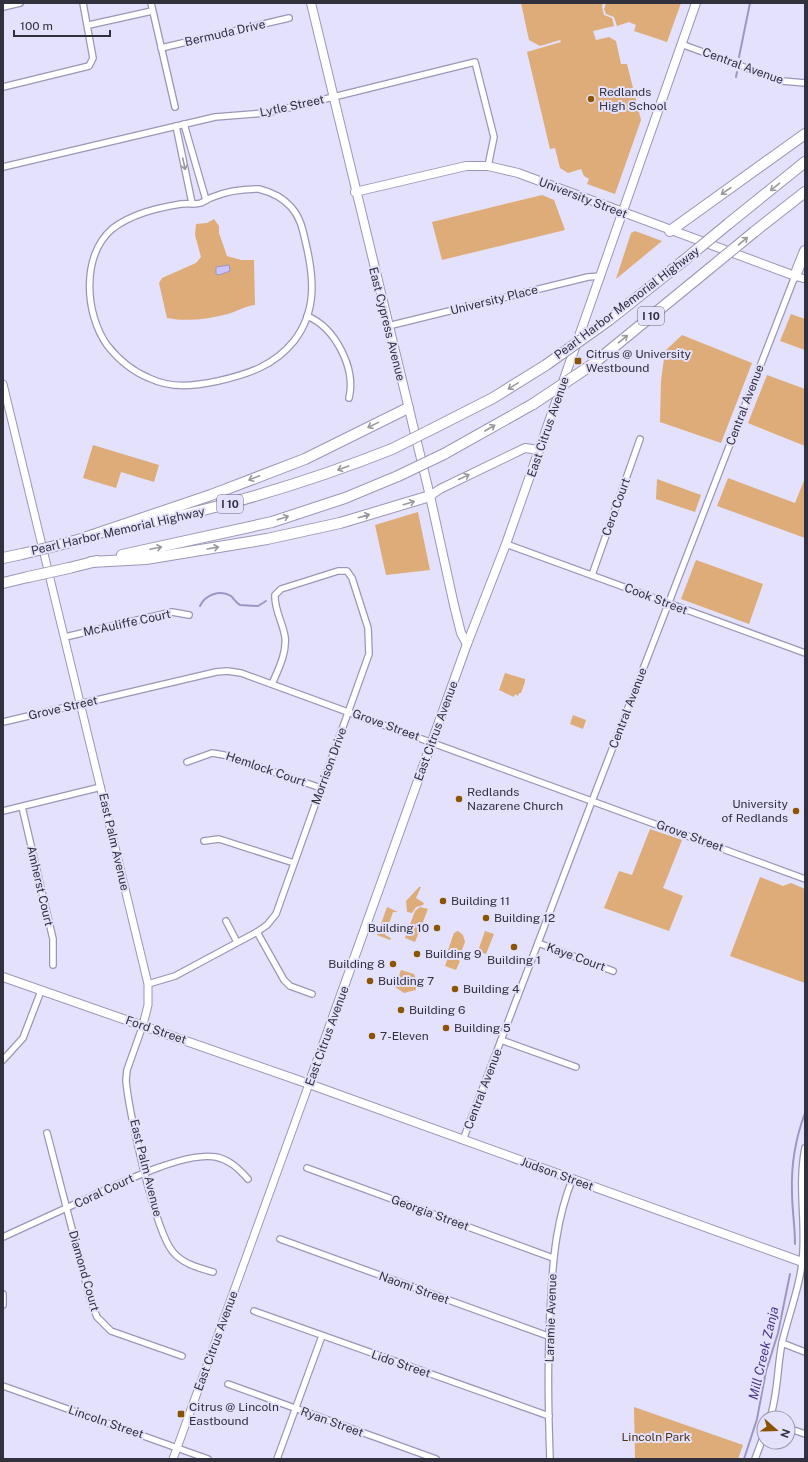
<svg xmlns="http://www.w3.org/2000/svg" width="808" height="1462" viewBox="0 0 808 1462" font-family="'Public Sans',sans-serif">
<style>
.green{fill:#ddac79}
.water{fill:#cbc2fe;stroke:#9d96c4}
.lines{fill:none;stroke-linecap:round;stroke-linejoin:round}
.stream{stroke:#9d96c4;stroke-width:2}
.minor-casing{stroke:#9b96b6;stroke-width:8}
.tertiary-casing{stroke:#9b96b6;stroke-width:9}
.secondary-casing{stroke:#9b96b6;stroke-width:10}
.motorway-casing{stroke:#9b96b6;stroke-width:12}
.minor{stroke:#fff;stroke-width:5.5}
.tertiary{stroke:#fff;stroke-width:7}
.secondary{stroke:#fff;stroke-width:8}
.motorway{stroke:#fff;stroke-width:10}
.motorway-bridge-casing{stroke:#9b96b6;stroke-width:12;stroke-linecap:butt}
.motorway-bridge{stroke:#fff;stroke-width:10}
.oneway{stroke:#98989e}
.poi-dot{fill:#8a5403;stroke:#e4e1fc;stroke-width:1.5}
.labels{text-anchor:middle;stroke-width:4;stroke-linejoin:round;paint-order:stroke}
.shield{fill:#e4e1fc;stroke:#676576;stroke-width:1}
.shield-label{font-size:11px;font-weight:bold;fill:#31303d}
.street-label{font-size:12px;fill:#31303d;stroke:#e4e1fc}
.poi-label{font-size:12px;fill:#31303d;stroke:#e4e1fc;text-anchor:start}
.park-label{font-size:12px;fill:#4a3318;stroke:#e4e1fc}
.water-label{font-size:13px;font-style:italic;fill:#4a3487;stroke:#e4e1fc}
</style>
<rect width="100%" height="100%" fill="#e4e1fc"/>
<g class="green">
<path d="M521,3H603L602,7L604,15L612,18L614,26L593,31L596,40L609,37L616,41L621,64H627L641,120L615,194L587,184L589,179L584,176L581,169L568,173L560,168L555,148L550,149L527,52L561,42L560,40L540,46L529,40Z"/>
<path d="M606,3H681L667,42L634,31L636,25L629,22L617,26L614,17L606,14L604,9Z"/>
<path d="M542,195L554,200L565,230L442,260L432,222Z"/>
<path d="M214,219L219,226V233L227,256L241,260H254L255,305C245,306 238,311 228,314C208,319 188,322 167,318L159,283L162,278L196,263L201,257L195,235L196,224L207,223Z"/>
<path d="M635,231L662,241L616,279L631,233Z"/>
<path d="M791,314L805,319V350L780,341Z"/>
<path d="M682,335L752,363L721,443L660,422L661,381L665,351Z"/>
<path d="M767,375L805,389V446L748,423Z"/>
<path d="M93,445L159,465L154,482L121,472L116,488L83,478Z"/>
<path d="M728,478L795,503L805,478V538L717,506Z"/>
<path d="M657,479L701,495L695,512L656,499Z"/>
<path d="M418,512L430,570L386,575L375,525Z"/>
<path d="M696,560L763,584L749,624L681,599Z"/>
<path d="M505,673L525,679V682L521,693H519L518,696L515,694L514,697L499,690Z"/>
<path d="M573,715L586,720L583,729L570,724Z"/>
<path d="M650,829L682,840L663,888L683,896L669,931L604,908L619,871L632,875Z"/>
<path d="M760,877L783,886L791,883L805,889V983L730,956Z"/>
<path d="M419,887H421L416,898L424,903L423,905L416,907L412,913L407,912L406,901Z"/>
<path d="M387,907L398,912H393L385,935L391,938L390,940L377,935Z"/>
<path d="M420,907L428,909L415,942L405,938L415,911Z"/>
<path d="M458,931L463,935L465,942L458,960L460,961L456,970L445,966L449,954L447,953L454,933Z"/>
<path d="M485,931L494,934L486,954L478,951Z"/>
<path d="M401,970L414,974L416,979V990L404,993L395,987Z"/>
<path d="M634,1407L743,1445L738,1459H635Z"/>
</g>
<path class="water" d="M229,265L230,271L219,275L216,274V267Z"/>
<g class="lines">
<g class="stream">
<path d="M739,57L750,3"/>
<path d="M736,77L737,72"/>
<path d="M200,606C205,595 220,589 231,596C234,599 236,603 240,605L258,606L266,601"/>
<path d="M795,1244C795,1226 792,1209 792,1192C791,1165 796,1137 805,1113"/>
<path d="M744,1459L757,1419L766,1371L778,1333L790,1274"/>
</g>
<g class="minor-casing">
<g id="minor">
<path d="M151,3L175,107"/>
<path d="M3,7L20,3"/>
<path d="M89,25L152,11"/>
<path d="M681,44L782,81L805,83"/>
<path d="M161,48L289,18"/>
<path d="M3,87L89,66L93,58L83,3"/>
<path d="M184,124L206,200"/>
<path d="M176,126L192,203"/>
<path d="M3,167L215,117L265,113L301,105L475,62L494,137L488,166"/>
<path d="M259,189C271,192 283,198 291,207C301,218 303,231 306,244C314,278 317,311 294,341C274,366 248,374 218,381C194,386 172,389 149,378C132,371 118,359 107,345C85,314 81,256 112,229C131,214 157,208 181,204C187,203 195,205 201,203C205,201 209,198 213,197C227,191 244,189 259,189Z"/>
<path d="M307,316C336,328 356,369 349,398"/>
<path d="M388,326L588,277L601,276"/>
<path d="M506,544L805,653"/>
<path d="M592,575L640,439"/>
<path d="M65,637L172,612L189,615"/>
<path d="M3,722L216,672L227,671L241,673L805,879"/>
<path d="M187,762L212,753L224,755L321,788"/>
<path d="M22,807L53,939V965"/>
<path d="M3,811L101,787"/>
<path d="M204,841L219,839L294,863"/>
<path d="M226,921L237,942"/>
<path d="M257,932L284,980L290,986L312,994"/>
<path d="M538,943L613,971"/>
<path d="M148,984L175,976L257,932L267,925L276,914L369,654L368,628L352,578L347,571H338L281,589L275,595C274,609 283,623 285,637C287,653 278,670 272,684"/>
<path d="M143,1025L127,1070L126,1080C128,1110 155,1231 173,1252C183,1264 199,1268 213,1272"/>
<path d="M501,1040L576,1067"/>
<path d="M3,1060L23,1038L41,991"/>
<path d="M47,1133L91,1302L97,1317L111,1331L182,1356"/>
<path d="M463,1140L589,809L795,276"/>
<path d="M307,1168L553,1258"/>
<path d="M3,1237C27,1226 51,1215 75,1204C109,1189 181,1151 216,1157C230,1160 239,1169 248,1179"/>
<path d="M280,1239L548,1336"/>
<path d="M3,1294V1305"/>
<path d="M254,1311L549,1416"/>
<path d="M782,1343L805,1352"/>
<path d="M228,1384L436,1459"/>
<path d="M3,1386L208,1459"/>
<path d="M770,1418C778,1394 777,1368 782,1343C789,1313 802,1282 803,1251C805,1215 798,1184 805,1148"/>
<path d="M788,1428L805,1434"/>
<path d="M277,1459L322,1336"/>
<path d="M550,1459C548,1405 547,1351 551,1297C553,1257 557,1218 572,1180"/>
<path d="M755,1459L764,1435"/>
</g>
</g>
<g class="tertiary-casing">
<g id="tertiary">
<path d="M795,276L805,279"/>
<path d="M3,384L148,984V1005L143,1025"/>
<path d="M173,1459L309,1084"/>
</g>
</g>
<g class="secondary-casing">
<g id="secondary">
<path d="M311,3L430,496L454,605L461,633L467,644"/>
<path d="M355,192L466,166H488L518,173L795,276"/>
<path d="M430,496L440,489L525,448L539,450"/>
<path d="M3,977L309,1084L805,1263"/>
<path d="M309,1084L467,644L506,544L696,3"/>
</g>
</g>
<g class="motorway-casing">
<g id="motorway">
<path d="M728,224L805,162"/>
<path d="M670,231L805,134"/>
<path d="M754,232L805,192"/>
<path d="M795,276L805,251"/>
<path d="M609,320L682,262"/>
<path d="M593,364L709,269"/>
<path d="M436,427L493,398L546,365"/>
<path d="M444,454L533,404"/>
<path d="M136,526C224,507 309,482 392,449"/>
<path d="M87,537L211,495L305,459L408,408"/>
<path d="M63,544L92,536"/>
<path d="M122,555L272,522L345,498L398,476"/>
<path d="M3,558L22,554"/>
<path d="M91,562L146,559L267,539L340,523L430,496"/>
<path d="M69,568L97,561"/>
<path d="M3,583L28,577"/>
</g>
</g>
<use href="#minor" class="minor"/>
<use href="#tertiary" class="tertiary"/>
<use href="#secondary" class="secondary"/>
<use href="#motorway" class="motorway"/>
<g class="motorway-bridge-casing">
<g id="motorway-bridge">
<path d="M682,262L728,224"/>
<path d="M709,269L754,232"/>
<path d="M546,365L609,320"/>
<path d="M533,404L593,364"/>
<path d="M392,449L436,427"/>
<path d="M398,476L444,454"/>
<path d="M22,554L63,544"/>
<path d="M28,577L69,568"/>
</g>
</g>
<use href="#motorway-bridge" class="motorway-bridge"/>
</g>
<defs><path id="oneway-shaft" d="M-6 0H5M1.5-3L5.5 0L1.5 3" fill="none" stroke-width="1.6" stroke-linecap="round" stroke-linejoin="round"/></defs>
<g class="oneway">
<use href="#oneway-shaft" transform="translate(184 164) rotate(78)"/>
<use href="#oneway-shaft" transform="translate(775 187) rotate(141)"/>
<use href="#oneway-shaft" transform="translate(726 191) rotate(145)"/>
<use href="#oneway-shaft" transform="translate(743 241) rotate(-40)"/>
<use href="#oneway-shaft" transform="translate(623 339) rotate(-39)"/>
<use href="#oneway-shaft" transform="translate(513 386) rotate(148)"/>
<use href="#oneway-shaft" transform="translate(373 425) rotate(154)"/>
<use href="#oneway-shaft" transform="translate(490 428) rotate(-30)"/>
<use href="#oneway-shaft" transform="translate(343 468) rotate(160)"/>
<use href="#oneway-shaft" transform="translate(464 477) rotate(-25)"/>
<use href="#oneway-shaft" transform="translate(254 478) rotate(158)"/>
<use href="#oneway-shaft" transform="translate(409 503) rotate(-17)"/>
<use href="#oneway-shaft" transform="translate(364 516) rotate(-16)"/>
<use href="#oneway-shaft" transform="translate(283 518) rotate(-18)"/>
<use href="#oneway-shaft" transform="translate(156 548) rotate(-12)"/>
<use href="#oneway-shaft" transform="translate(213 548) rotate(-10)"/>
</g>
<g class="poi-dot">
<circle cx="591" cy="99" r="4"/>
<rect x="574" y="357" width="8" height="8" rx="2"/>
<circle cx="459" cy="799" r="4"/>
<circle cx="796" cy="811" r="4"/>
<circle cx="443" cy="901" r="4"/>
<circle cx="486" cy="918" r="4"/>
<circle cx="437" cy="928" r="4"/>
<circle cx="514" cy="947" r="4"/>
<circle cx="417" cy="954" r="4"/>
<circle cx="393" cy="964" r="4"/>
<circle cx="370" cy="981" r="4"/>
<circle cx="455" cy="989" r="4"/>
<circle cx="401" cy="1010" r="4"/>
<circle cx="446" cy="1028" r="4"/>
<circle cx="372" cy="1036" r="4"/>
<rect x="177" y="1410" width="8" height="8" rx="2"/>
</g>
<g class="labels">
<g class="shield">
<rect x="638" y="307" width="26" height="18" rx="3"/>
<rect x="217" y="495" width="26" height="18" rx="3"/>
</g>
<g class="shield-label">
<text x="651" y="320">I 10</text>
<text x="230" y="508">I 10</text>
</g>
<g class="street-label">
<text transform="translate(225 33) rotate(-13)" y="4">Bermuda Drive</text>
<text transform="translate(743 66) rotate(20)" y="4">Central Avenue</text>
<text transform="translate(292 106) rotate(-12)" y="4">Lytle Street</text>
<text transform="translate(583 198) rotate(21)" y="4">University Street</text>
<text transform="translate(494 300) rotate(-14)" y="4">University Place</text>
<text transform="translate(627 303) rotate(-37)" y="4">Pearl Harbor Memorial Highway</text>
<text transform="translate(387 324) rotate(76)" y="4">East Cypress Avenue</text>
<text transform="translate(745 405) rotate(-69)" y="4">Central Avenue</text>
<text transform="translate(548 427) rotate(-71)" y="4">East Citrus Avenue</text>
<text transform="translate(616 507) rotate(-70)" y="4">Cero Court</text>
<text transform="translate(118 531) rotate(-13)" y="4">Pearl Harbor Memorial Highway</text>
<text transform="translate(656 599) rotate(21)" y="4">Cook Street</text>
<text transform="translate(127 623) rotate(-12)" y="4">McAuliffe Court</text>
<text transform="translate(63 708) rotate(-13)" y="4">Grove Street</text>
<text transform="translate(628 708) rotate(-69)" y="4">Central Avenue</text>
<text transform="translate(386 725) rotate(20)" y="4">Grove Street</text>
<text transform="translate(436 731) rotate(-70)" y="4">East Citrus Avenue</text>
<text transform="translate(329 766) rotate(-70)" y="4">Morrison Drive</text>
<text transform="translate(266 769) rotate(19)" y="4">Hemlock Court</text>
<text transform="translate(690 836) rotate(20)" y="4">Grove Street</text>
<text transform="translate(114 842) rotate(77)" y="4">East Palm Avenue</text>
<text transform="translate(40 886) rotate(77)" y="4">Amherst Court</text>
<text transform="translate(576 957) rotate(20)" y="4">Kaye Court</text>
<text transform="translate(156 1030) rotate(19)" y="4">Ford Street</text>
<text transform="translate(327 1036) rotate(-70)" y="4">East Citrus Avenue</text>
<text transform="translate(483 1089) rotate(-69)" y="4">Central Avenue</text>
<text transform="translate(146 1168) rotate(76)" y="4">East Palm Avenue</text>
<text transform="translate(557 1174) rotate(20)" y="4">Judson Street</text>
<text transform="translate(104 1191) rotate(-25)" y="4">Coral Court</text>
<text transform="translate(430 1213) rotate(20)" y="4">Georgia Street</text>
<text transform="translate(84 1271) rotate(74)" y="4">Diamond Court</text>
<text transform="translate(414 1288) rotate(20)" y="4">Naomi Street</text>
<text transform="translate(551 1318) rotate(-88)" y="4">Laramie Avenue</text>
<text transform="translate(216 1341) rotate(-70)" y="4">East Citrus Avenue</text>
<text transform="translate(401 1364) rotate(19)" y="4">Lido Street</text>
<text transform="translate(106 1422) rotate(19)" y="4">Lincoln Street</text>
<text transform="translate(332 1422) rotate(20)" y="4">Ryan Street</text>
</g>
<g class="poi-label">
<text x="599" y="96">Redlands<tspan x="599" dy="14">High School</tspan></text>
<text x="586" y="358">Citrus @ University<tspan x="586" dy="14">Westbound</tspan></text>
<text x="467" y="796">Redlands<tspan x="467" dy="14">Nazarene Church</tspan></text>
<text x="788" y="808" text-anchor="end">University<tspan x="788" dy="14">of Redlands</tspan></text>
<text x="451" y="905">Building 11</text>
<text x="494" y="922">Building 12</text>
<text x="429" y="932" text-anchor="end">Building 10</text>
<text x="425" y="958">Building 9</text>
<text x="514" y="964" text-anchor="middle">Building 1</text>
<text x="385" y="968" text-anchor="end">Building 8</text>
<text x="378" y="985">Building 7</text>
<text x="463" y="993">Building 4</text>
<text x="409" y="1014">Building 6</text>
<text x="454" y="1032">Building 5</text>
<text x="380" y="1040">7-Eleven</text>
<text x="189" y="1411">Citrus @ Lincoln<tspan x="189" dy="14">Eastbound</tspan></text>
</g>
<g class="park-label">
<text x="656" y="1441">Lincoln Park</text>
</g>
<g class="water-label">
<text transform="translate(763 1353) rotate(-77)" y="5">Mill Creek Zanja</text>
</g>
</g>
<rect width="808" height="1462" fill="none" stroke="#31303d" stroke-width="8"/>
<g transform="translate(776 1430) rotate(110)"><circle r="19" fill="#e4e1fc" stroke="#9c9ab0"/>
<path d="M0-3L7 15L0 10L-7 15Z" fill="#8a5403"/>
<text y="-6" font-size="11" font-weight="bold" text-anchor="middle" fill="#31303d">N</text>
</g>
<path d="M14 30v6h96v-6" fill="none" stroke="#31303d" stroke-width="2"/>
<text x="20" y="30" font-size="12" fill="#31303d" stroke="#e4e1fc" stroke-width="3" paint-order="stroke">100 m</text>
</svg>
